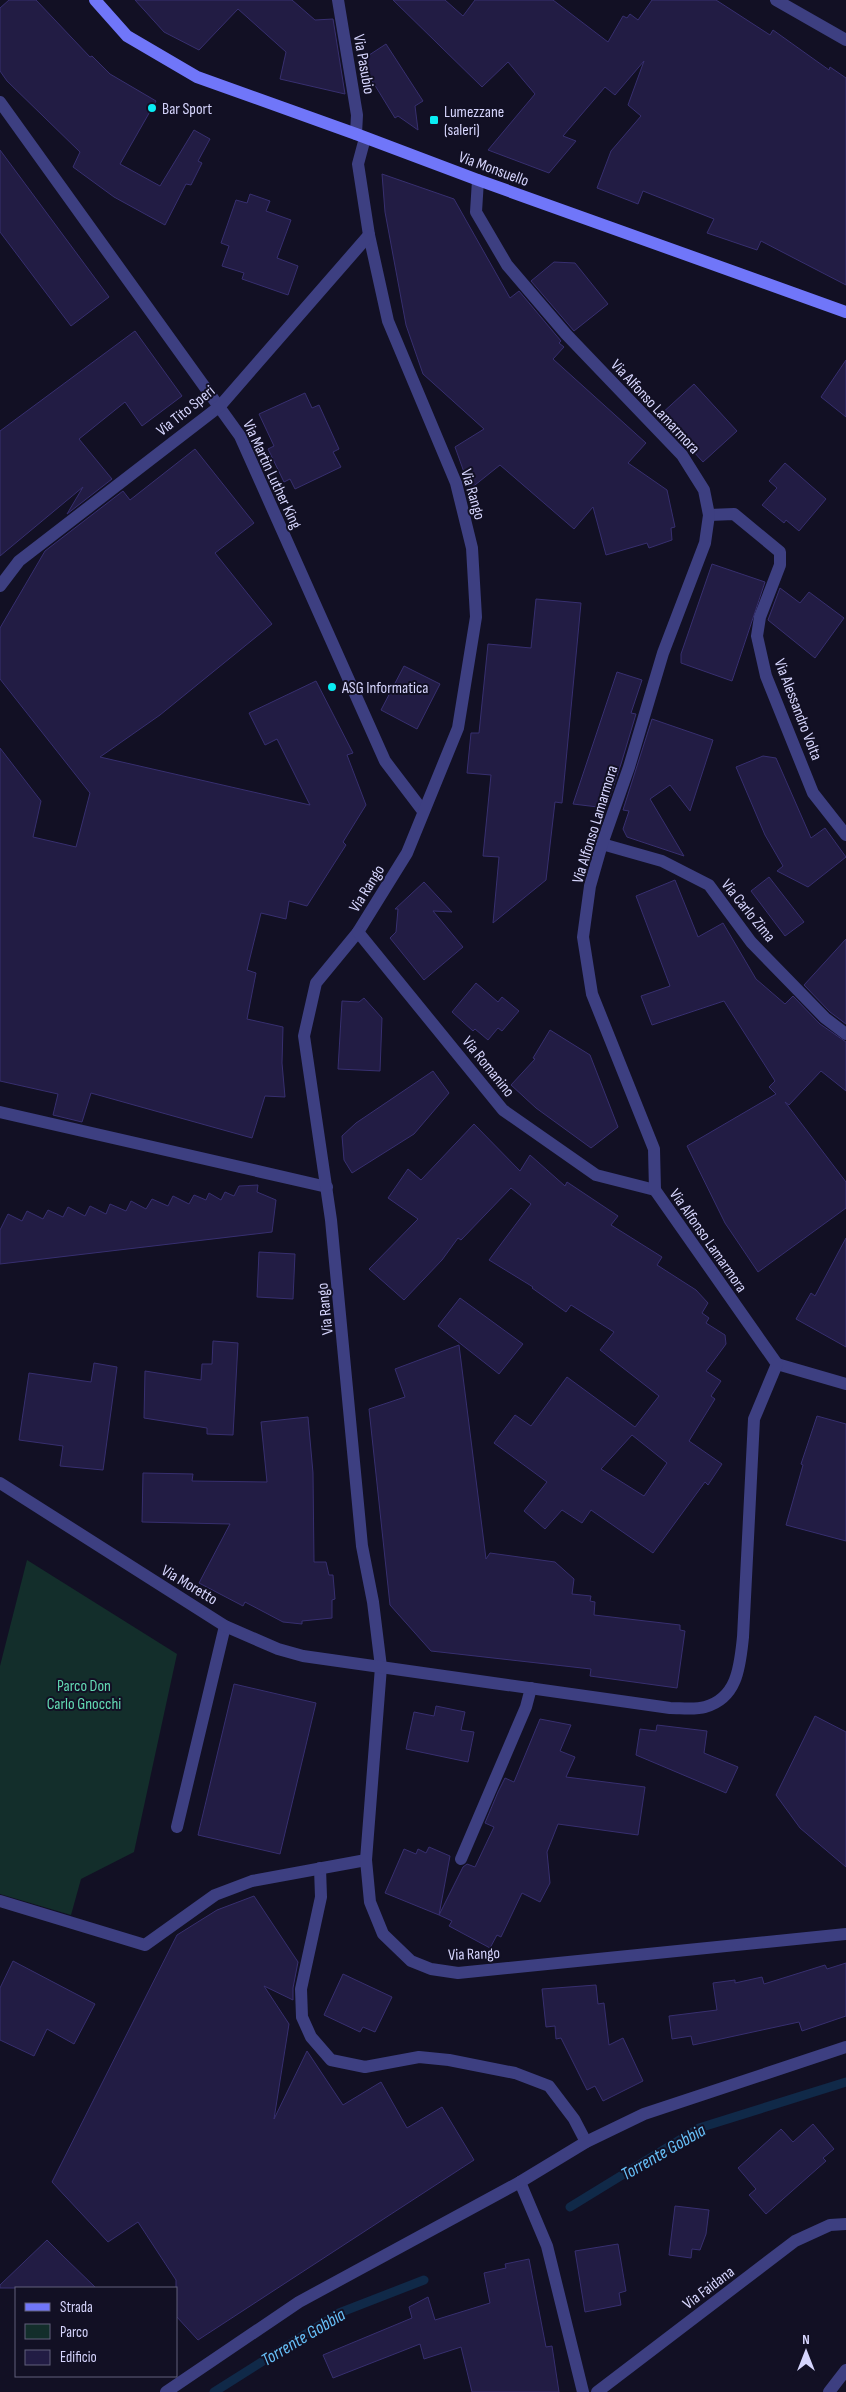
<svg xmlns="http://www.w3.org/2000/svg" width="846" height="2392" viewBox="0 0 846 2392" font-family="'Sofia Sans Condensed',sans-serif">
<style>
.green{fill:#132e2b}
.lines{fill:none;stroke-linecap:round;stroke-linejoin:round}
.stream{stroke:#102948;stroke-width:9}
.building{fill:#221c44;stroke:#372f6f;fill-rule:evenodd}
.service{stroke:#3d3f81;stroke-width:12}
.minor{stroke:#3d3f81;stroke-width:12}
.secondary{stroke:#7076f9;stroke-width:12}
.poi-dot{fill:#0aedf4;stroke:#121024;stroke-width:2}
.labels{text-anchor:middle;stroke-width:4;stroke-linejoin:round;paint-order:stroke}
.street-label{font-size:16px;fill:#d6d5fd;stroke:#121024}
.poi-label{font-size:16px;fill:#d6d5fd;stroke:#121024;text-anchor:start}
.park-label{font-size:16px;fill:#63dbb4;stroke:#121024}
.water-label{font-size:18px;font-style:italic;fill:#67c0f9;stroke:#121024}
</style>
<rect width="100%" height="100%" fill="#121024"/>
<path class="green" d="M27,1560L177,1654L134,1852L81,1879L71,1915L0,1894V1666Z"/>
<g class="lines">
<g class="stream">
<path d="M570,2207L699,2128L846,2082"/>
<path d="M214,2392L339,2313L424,2280"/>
</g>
</g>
<g class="building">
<path d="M9,0H36L90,57L92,56L110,74L156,101L120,164L160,186L194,130L210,139L198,161L202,163L191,185L186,184L165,225L114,197L73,167L80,152L7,81L0,71V8Z"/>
<path d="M135,0H292L315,20L333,19L345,94L280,79L286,52L238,9L199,50L164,32Z"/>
<path d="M393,0H445L463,16L475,0H553L608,42L623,16L627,18L630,14L638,20L652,0H716L770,35L773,30L829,70L830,67L846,78V285L761,241L757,250L707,233L714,219L643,191L638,204L597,188L611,151L641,116L628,105L644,61L615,95L605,87L563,136L576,141L549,173L488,150L535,94L508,62L482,87Z"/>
<path d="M386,44L423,101L415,106L418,130L398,116L395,118L360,61Z"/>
<path d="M0,150L109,297L71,326L0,232Z"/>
<path d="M382,174L454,199L510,298L519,291L561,341L559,343L564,347L553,359L646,443L628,463L667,490L675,527L671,528L672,540L649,548L647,543L606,555L593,507L574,529L500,465L470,489L455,447L484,429L423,374L406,325L385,212Z"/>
<path d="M250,194L270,201L266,211L291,220L277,258L298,266L288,295L242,279L244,273L222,266L229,246L221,243L236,200L247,203Z"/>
<path d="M554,262L575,263L608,304L574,331L531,281Z"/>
<path d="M135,331L182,396L142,426L125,402L79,439L112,479L67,514L83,487L0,556V431Z"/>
<path d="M846,360V417L821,397Z"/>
<path d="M694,384L737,431L703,462L660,415Z"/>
<path d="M305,393L312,408L319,405L339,449L333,452L341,467L295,489L290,479L284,482L268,449L274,446L259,414Z"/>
<path d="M195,449L254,523L215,553L272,624L160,715L100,757L310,805L277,739L265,745L249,713L316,681L353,753L347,755L366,805L343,842L346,845L307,906L289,901L286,919L261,913L247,970L256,973L247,1019L283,1027L282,1063L285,1097L265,1096L252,1138L91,1093L82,1122L53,1115L58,1094L0,1081V748L41,801L33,837L76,847L90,793L0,679V628L45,551L123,491L130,500Z"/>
<path d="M785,463L826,499L799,531L786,520L784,523L762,505L777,488L769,481Z"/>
<path d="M712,564L765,582L732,681L681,663V654Z"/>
<path d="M780,588L800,603L809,592L844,618L815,658L768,620Z"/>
<path d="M536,599L581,603L562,803L555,802L546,880L493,923L499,857L483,856L491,775L467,773L471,733H479L488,644L531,648Z"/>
<path d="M404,666L440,684L417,729L381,710Z"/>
<path d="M617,672L642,680L631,713L636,714L621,764L606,808L573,804Z"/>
<path d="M652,719L713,740L690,811L670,785L650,799L684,856L627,837L623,829L629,811L623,810Z"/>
<path d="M763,756L776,758L811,838L825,828L846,857L808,887L777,871L783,866L765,835L736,767Z"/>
<path d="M769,877L804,922L785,936L751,891Z"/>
<path d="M675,880L698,937L723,923L756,979L785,1004L793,996L820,1024L846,1042V1091L821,1071L789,1105L785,1102L846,1182V1208L758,1272L725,1223L687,1146L776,1094L769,1087L775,1081L724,1001L652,1025L641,996L670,986L636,896Z"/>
<path d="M424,882L452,912L433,911L463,947L424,980L390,938L396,932L398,909H395Z"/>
<path d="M846,939V1024L830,1012L804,985Z"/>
<path d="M476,983L498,1002L502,997L519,1011L502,1031L498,1028L488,1040L475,1029L473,1031L452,1012Z"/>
<path d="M364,998L382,1018L380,1071L338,1069L342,1001L359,1002Z"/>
<path d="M550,1030L590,1055L618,1127L591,1148L536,1108L511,1085L535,1059L533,1058Z"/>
<path d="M433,1071L449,1093L414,1134L352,1173L344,1160L342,1136L356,1123Z"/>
<path d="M474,1124L520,1171L530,1155L565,1186L567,1182L618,1216L611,1225L662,1257L657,1265L696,1290L708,1303L702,1313L709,1318L706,1323L725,1335L726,1344L706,1371L721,1381L711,1396L715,1399L689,1441L722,1464L708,1485L705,1482L653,1553L591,1510L582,1523L562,1510L545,1529L524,1511L547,1482L494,1443L515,1415L531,1426L567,1377L635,1427L659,1396L600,1350L614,1332L571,1305L566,1312L532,1288L533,1287L489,1260L531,1204L511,1188L461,1240L458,1238L442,1260L404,1300L369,1269L418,1219L388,1198L408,1169L421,1180ZM632,1435L667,1463L644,1496L601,1469Z"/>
<path d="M258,1185L257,1192L276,1200L272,1232L0,1264V1230L8,1214L22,1221L27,1211L43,1219L48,1210L63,1217L68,1207L85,1216L90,1206L106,1214L110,1204L126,1211L131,1201L146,1209L152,1199L168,1206L173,1196L189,1204L194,1195L206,1200L209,1193L221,1200L225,1192L234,1196L239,1186Z"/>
<path d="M846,1238V1347L796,1319L811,1293L815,1296Z"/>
<path d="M259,1252L295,1254L293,1299L257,1297Z"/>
<path d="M460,1298L523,1344L499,1374L438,1326Z"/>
<path d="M213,1341L238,1343L233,1435L207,1434V1428L144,1418L145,1371L201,1380L202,1364H212Z"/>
<path d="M459,1345L486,1559L490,1553L555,1562L574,1579L572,1594L591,1596L590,1601L595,1602L594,1615L680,1625V1630L685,1631L677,1688L590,1676L591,1669L431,1651L390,1605L369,1409L405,1397L395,1369Z"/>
<path d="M94,1363L117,1367L103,1470L60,1466L63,1446L19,1440L29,1373L91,1382Z"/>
<path d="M817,1416L846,1424V1541L786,1525L803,1465L801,1464Z"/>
<path d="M308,1417L313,1473L314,1562H326L329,1575H333L335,1599L332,1600V1618L302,1621V1624L283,1622L245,1602L243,1606L199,1583L230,1524L142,1522L143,1473L193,1474L192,1481L267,1482L261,1422Z"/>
<path d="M234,1684L316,1703L280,1854L198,1835Z"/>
<path d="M436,1706L465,1712L461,1730L474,1732L468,1762L406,1749L414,1712L434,1716Z"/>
<path d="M815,1716L846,1732V1867L800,1828L776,1795Z"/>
<path d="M540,1719L571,1725L560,1751L575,1757L566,1777L645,1787L638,1835L558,1824L547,1852L550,1883L540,1902L522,1893L501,1937L497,1935L490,1948L449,1926L452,1921L439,1915L463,1867L467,1864L475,1867L494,1827L485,1823L498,1792L505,1778L514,1782Z"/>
<path d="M657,1725L707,1731L704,1753L738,1767L726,1793L636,1755L640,1729L656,1731Z"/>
<path d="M429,1847L450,1856L439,1915L385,1893L404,1849L416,1854L418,1849L426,1853Z"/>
<path d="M254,1896L298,1962L293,1988V2000L264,1986L289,2024L274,2119L307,2051L343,2105L381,2082L407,2128L442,2107L474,2160L198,2340L176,2316V2280L138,2222L108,2242L52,2182L177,1935L217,1910Z"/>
<path d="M13,1961L95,2004L74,2044L47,2029L34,2056L0,2040V1988Z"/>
<path d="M846,1963V2016L802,2031L799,2022L693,2045L691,2036L672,2039L669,2016L717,2010L713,1983L735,1980V1983L762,1977L764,1984L825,1965L827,1969Z"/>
<path d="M343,1974L392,1997L375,2032L363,2027L360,2032L324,2015Z"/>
<path d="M596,1985L598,2004L604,2003L609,2045L623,2038L643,2081L603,2101L595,2086L587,2090L561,2038L556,2039L555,2026L546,2027L542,1989Z"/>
<path d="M813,2124L834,2149L823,2158L826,2161L766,2214L749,2195L756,2189L738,2168L781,2129L793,2142Z"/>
<path d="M675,2206L709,2210L706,2234L700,2250L692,2249L691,2258L669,2255Z"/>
<path d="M47,2240L63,2256L96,2288H0V2285Z"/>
<path d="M618,2244L626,2291L619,2293L621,2305L585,2312L575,2251Z"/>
<path d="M529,2259L546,2347L552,2346L559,2392H472L461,2347L424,2359L420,2344L333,2378L323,2355L412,2318L409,2307L428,2297L435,2320L490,2303L484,2273L506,2268L505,2264Z"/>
</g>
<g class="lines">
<g class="service">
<path d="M0,1112L327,1187"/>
<path d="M177,1827L225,1626"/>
<path d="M461,1859L526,1707L531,1688"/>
<path d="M320,1868L321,1897L301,1989L302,2017L311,2037L331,2060L365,2067L419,2057L449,2060L515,2073L549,2086L574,2119L586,2142"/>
<path d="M0,1901L145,1945L215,1895L252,1881L366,1860"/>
</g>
<g class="minor">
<path d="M338,0L357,115L356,134"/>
<path d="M776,0L846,40"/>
<path d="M0,102L240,436L385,761L423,811"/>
<path d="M365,138L358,164L369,235L388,321L456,483L472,548L476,617L458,728L407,853L358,932L316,983L304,1036L331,1220L362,1546L373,1602L381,1667L366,1860L370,1902L383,1934L411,1961L431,1969L458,1973L846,1934"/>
<path d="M709,515L734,514L780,552V565L760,617L757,636L766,676L813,793L846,835"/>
<path d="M0,586L19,561L220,406L369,235"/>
<path d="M602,844L662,861L709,885L751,942L825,1018L846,1034"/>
<path d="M358,932L503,1110L596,1175L655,1190"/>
<path d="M777,1364L846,1384"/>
<path d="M0,1483L225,1626L278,1649L303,1656L670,1708C681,1708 695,1710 705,1707C738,1698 740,1665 743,1637L754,1419L777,1364L655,1190L654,1149L592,994L583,937L590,886L602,844L629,767L663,653L705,543L709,515L704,490L682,455L566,334L507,265L476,212L478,180"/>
<path d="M520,2182L547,2246L583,2392"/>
<path d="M166,2392L299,2302L520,2182L586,2142L644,2114L846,2047"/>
<path d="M597,2392L795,2241L830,2225L846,2224"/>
<path d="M829,2392L846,2370"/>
</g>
<path class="secondary" d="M95,0L127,36L197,77L356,134L478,180L846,312"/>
</g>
<g class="poi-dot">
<circle cx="152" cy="108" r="5"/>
<rect x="429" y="115" width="10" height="10" rx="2.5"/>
<circle cx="332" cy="687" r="5"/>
</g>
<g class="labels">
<g class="street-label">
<text transform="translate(365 64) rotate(80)" y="6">Via Pasubio</text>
<text transform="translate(494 168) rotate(20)" y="6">Via Monsuello</text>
<text transform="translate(656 406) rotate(47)" y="6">Via Alfonso Lamarmora</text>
<text transform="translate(185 410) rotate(-39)" y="6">Via Tito Speri</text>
<text transform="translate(273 474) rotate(65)" y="6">Via Martin Luther King</text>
<text transform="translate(474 494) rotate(74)" y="6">Via Rango</text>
<text transform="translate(799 709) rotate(69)" y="6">Via Alessandro Volta</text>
<text transform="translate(594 824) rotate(-73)" y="6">Via Alfonso Lamarmora</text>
<text transform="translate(366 888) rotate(-58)" y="6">Via Rango</text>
<text transform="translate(749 910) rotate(51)" y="6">Via Carlo Zima</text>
<text transform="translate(489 1066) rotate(51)" y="6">Via Romanino</text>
<text transform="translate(709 1240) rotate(55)" y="6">Via Alfonso Lamarmora</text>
<text transform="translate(324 1309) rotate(-96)" y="6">Via Rango</text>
<text transform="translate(190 1584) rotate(31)" y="6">Via Moretto</text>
<text transform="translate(474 1953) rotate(-2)" y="6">Via Rango</text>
<text transform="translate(708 2287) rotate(-37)" y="6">Via Faidana</text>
</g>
<g class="poi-label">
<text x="162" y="114">Bar Sport</text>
<text x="444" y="117">Lumezzane<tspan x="444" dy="18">(saleri)</tspan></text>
<text x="342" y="693">ASG Informatica</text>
</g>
<g class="park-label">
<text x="84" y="1691">Parco Don<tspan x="84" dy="18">Carlo Gnocchi</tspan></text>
</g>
<g class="water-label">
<text transform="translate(663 2152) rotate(-30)" y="6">Torrente Gobbia</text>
<text transform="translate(303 2337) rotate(-31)" y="6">Torrente Gobbia</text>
</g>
</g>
<rect x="15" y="2287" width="162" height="90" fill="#121024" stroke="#605f7b"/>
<rect x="25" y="2303" width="25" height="8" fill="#7076f9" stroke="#605f7b"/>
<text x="60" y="2312" font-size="15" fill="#d6d5fd">Strada</text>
<rect x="25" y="2324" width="25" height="15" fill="#132e2b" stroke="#605f7b"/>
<text x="60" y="2337" font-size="15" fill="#d6d5fd">Parco</text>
<rect x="25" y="2350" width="25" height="15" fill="#221c44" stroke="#605f7b"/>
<text x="60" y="2362" font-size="15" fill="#d6d5fd">Edificio</text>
<g transform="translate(806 2352)" stroke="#121024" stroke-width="4" paint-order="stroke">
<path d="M0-4L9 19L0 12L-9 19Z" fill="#d6d5fd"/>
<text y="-8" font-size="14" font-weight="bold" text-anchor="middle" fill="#d6d5fd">N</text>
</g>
</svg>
